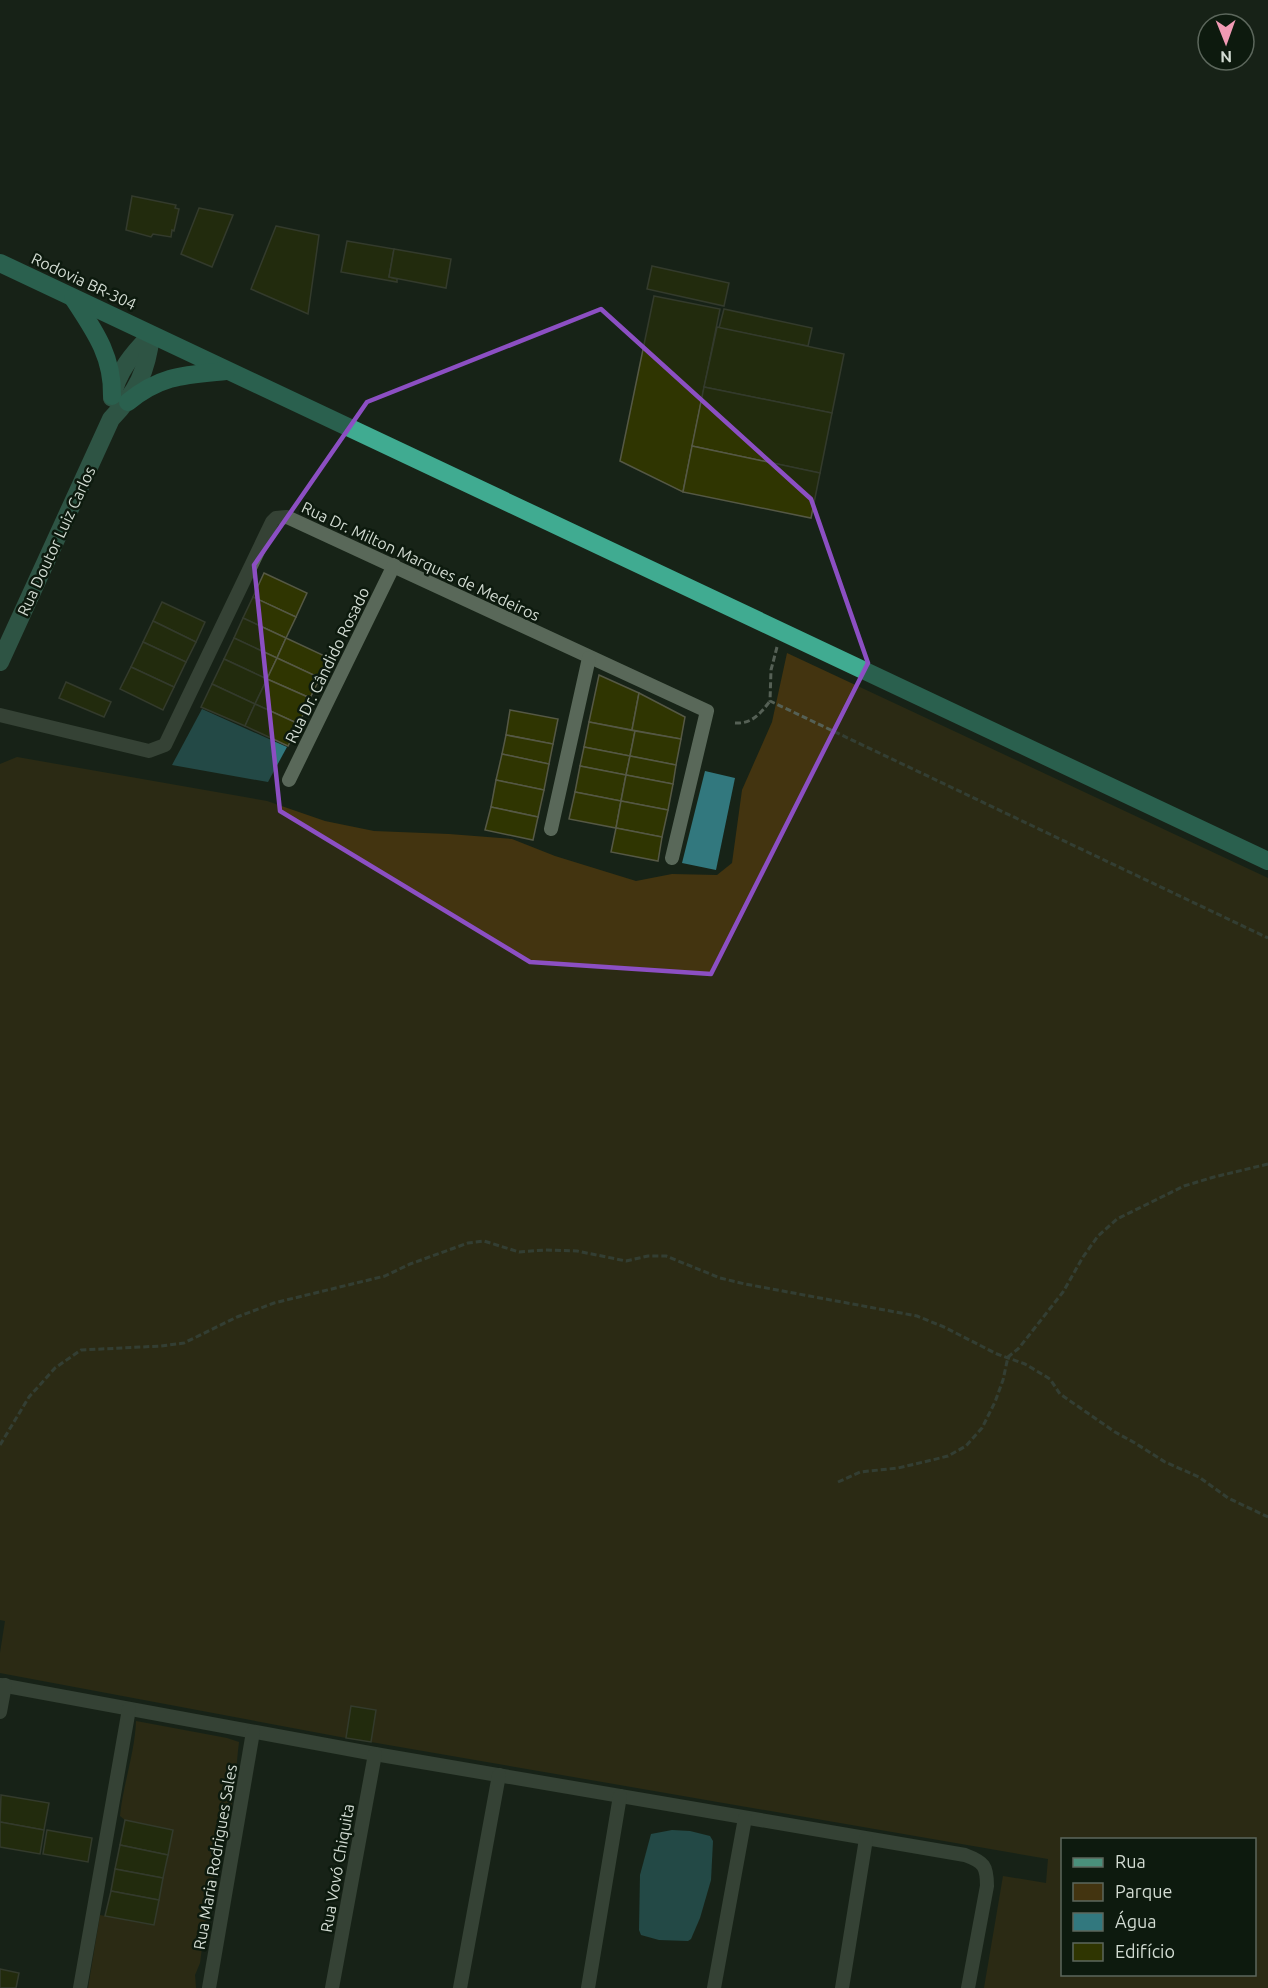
<svg xmlns="http://www.w3.org/2000/svg" width="1268" height="1988" viewBox="0 0 1268 1988" font-family="Ubuntu,sans-serif">
<style>
.green{fill:#433410;fill-rule:evenodd}
.water{fill:#32787e}
.building{fill:#2f3501;stroke:#555845;stroke-width:1.5}
.lines{fill:none;stroke-linecap:round;stroke-linejoin:round}
.path{stroke:#556055;stroke-width:3;stroke-dasharray:6 3;stroke-linecap:butt}
.street{stroke:#596859;stroke-width:14}
.primary{stroke:#4a907b;stroke-width:18}
.highway{stroke:#40ab91;stroke-width:18}
.marked{fill:none;stroke:#8c4fc3;stroke-width:4.5;stroke-linejoin:round}
.labels{text-anchor:middle;stroke-width:5;stroke-linejoin:round;paint-order:stroke}
.street-label{font-size:16px;fill:#d2dbd2;stroke:#0d1a0e}
</style>
<rect width="100%" height="100%" fill="#172317"/>
<g class="green">
<path d="M787,653L1268,878V1988H984L1003,1876L1046,1883L1048,1859L371,1742L376,1711L351,1707L346,1738L0,1673V1653L5,1621L0,1620V764L17,757L267,801L325,821L374,831L449,834L512,839L555,856L636,881L672,874L717,875L732,863L742,790L772,722ZM1062,1840H1254V1974H1062Z"/>
<path d="M136,1721L227,1738L239,1742C235,1774 235,1810 221,1840L207,1909L200,1963L195,1975L196,1988H88L100,1915L154,1925L173,1831L125,1820L120,1816C123,1784 135,1753 136,1721Z"/>
</g>
<g class="water">
<path d="M202,709L287,747L268,782L172,765Z"/>
<path d="M705,771L735,778L716,870L682,863Z"/>
<path d="M672,1830L690,1831L710,1836L713,1841L711,1880L700,1918L691,1939L688,1941L659,1940L641,1935L639,1930L640,1875L651,1834Z"/>
</g>
<g class="building">
<path d="M132,196L176,205L175,208L179,209L174,231L172,230L171,237L153,234L151,237L126,230Z"/>
<path d="M199,208L233,215L212,267L181,254Z"/>
<path d="M276,226L319,235L308,314L251,289Z"/>
<path d="M347,241L394,249L389,277L397,279V282L341,272Z"/>
<path d="M394,249L451,259L446,288L389,277Z"/>
<path d="M652,266L729,283L724,306L647,289Z"/>
<path d="M654,296L720,309L683,492L620,461Z"/>
<path d="M724,309L812,328L808,346L719,328Z"/>
<path d="M717,327L844,354L832,413L704,387Z"/>
<path d="M704,387L832,413L820,473L692,446Z"/>
<path d="M692,446L820,473L811,518L683,492Z"/>
<path d="M264,573L307,593L296,617L253,597Z"/>
<path d="M253,597L296,617L286,638L243,618Z"/>
<path d="M162,602L205,622L196,642L153,621Z"/>
<path d="M243,618L286,638L277,658L234,638Z"/>
<path d="M153,621L196,642L186,662L143,642Z"/>
<path d="M234,638L277,658L267,679L224,659Z"/>
<path d="M286,638L329,658L320,678L277,658Z"/>
<path d="M143,642L186,662L174,687L131,667Z"/>
<path d="M277,658L320,678L310,698L267,679Z"/>
<path d="M224,659L267,679L255,704L212,684Z"/>
<path d="M131,667L174,687L163,710L120,689Z"/>
<path d="M599,675L639,693L632,730L589,722Z"/>
<path d="M267,679L310,698L299,724L255,704Z"/>
<path d="M66,682L111,702L104,717L59,698Z"/>
<path d="M212,684L255,704L245,726L201,707Z"/>
<path d="M639,693L685,717L681,739L632,730Z"/>
<path d="M255,704L299,724L288,746L245,726Z"/>
<path d="M510,710L558,719L553,744L506,735Z"/>
<path d="M589,722L635,731L630,756L584,747Z"/>
<path d="M635,731L681,739L676,765L630,756Z"/>
<path d="M506,735L553,744L549,764L502,754Z"/>
<path d="M584,747L630,756L626,775L580,766Z"/>
<path d="M502,754L549,764L544,790L496,780Z"/>
<path d="M630,756L676,765L673,784L626,775Z"/>
<path d="M580,766L626,775L621,801L575,792Z"/>
<path d="M626,775L673,784L668,810L621,801Z"/>
<path d="M496,780L544,790L538,817L491,807Z"/>
<path d="M575,792L621,801L616,828L569,819Z"/>
<path d="M621,801L668,810L662,837L616,828Z"/>
<path d="M491,807L538,817L533,840L485,830Z"/>
<path d="M616,828L662,837L658,861L611,852Z"/>
<path d="M351,1706L376,1710L371,1742L346,1738Z"/>
<path d="M1,1795L49,1803L44,1830L0,1822Z"/>
<path d="M125,1820L173,1830L168,1855L120,1845Z"/>
<path d="M0,1822L44,1830L40,1854L0,1847Z"/>
<path d="M47,1830L92,1838L88,1862L43,1854Z"/>
<path d="M120,1845L168,1855L163,1878L115,1869Z"/>
<path d="M115,1869L163,1878L159,1900L111,1891Z"/>
<path d="M111,1891L159,1900L154,1925L105,1916Z"/>
<path d="M0,1969L19,1973L16,1988H0Z"/>
</g>
<g class="lines">
<g class="path">
<path d="M777,647L771,670L770,701L1268,938"/>
<path d="M735,723C752,724 760,714 770,701"/>
<path d="M0,1445L29,1397L55,1368L81,1350L161,1346L184,1343L237,1317L274,1303L385,1276L410,1264L468,1243L484,1241L519,1252L545,1250L577,1251L626,1261L648,1256H666L720,1278L745,1284L917,1316L944,1327L997,1354L1025,1364L1050,1379L1060,1394L1115,1432L1135,1443L1165,1462L1199,1477L1228,1498L1268,1517"/>
<path d="M838,1482L860,1472L898,1468L932,1460L948,1456L966,1446L982,1428L995,1402L1003,1380L1008,1357L1019,1348L1063,1292L1083,1257L1098,1236L1117,1219L1184,1186L1214,1177L1268,1164"/>
</g>
<g class="street">
<path d="M0,715L149,751L165,745L272,522L276,518L287,517L707,711L672,858"/>
<path d="M289,780L394,565"/>
<path d="M551,829L589,658"/>
<path d="M0,1685L375,1754L965,1855C984,1862 987,1866 987,1886L968,1988"/>
<path d="M0,1712L5,1685"/>
<path d="M80,1988L129,1709"/>
<path d="M209,1988L253,1732"/>
<path d="M332,1988L375,1754"/>
<path d="M460,1988L499,1775"/>
<path d="M588,1988L620,1796"/>
<path d="M714,1988L745,1818"/>
<path d="M842,1988L866,1839"/>
</g>
<g class="primary">
<path d="M112,398C117,372 133,353 151,335"/>
<path d="M0,662L111,419C137,392 147,371 151,335"/>
</g>
<g class="highway">
<path d="M0,263L1268,861"/>
<path d="M73,298C94,330 113,356 112,396"/>
<path d="M128,402C161,375 185,375 226,371"/>
</g>
</g>
<path d="M0 0H1268V1988H0ZM601,309L811,499L868,663L711,974L530,962L280,811L254,565L367,402Z" fill="#172317" fill-opacity=".55" fill-rule="evenodd"/>
<path class="marked" d="M601,309L811,499L868,663L711,974L530,962L280,811L254,565L367,402Z"/>
<g class="labels">
<g class="street-label">
<text transform="translate(84 281) rotate(25)" y="6">Rodovia BR-304</text>
<text transform="translate(56 541) rotate(-65)" y="6">Rua Doutor Luiz Carlos</text>
<text transform="translate(421 561) rotate(25)" y="6">Rua Dr. Milton Marques de Medeiros</text>
<text transform="translate(327 665) rotate(-64)" y="6">Rua Dr. Cândido Rosado</text>
<text transform="translate(215 1857) rotate(-80)" y="6">Rua Maria Rodrigues Sales</text>
<text transform="translate(337 1868) rotate(-80)" y="6">Rua Vovó Chiquita</text>
</g>
</g>
<rect x="1061" y="1838" width="195" height="138" fill="#0d1a0e" stroke="#5c675c" stroke-width="1.5"/>
<rect x="1073" y="1858" width="30" height="9" fill="#4a907b" stroke="#5c675c" stroke-width="1.5"/>
<text x="1115" y="1868" font-size="18" fill="#d2dbd2">Rua</text>
<rect x="1073" y="1883" width="30" height="18" fill="#433410" stroke="#5c675c" stroke-width="1.5"/>
<text x="1115" y="1898" font-size="18" fill="#d2dbd2">Parque</text>
<rect x="1073" y="1913" width="30" height="18" fill="#32787e" stroke="#5c675c" stroke-width="1.5"/>
<text x="1115" y="1928" font-size="18" fill="#d2dbd2">Água</text>
<rect x="1073" y="1943" width="30" height="18" fill="#2f3501" stroke="#5c675c" stroke-width="1.5"/>
<text x="1115" y="1958" font-size="18" fill="#d2dbd2">Edifício</text>
<g transform="translate(1226 42) rotate(179)"><circle r="28" fill="#0d1a0e" stroke="#5c675c" stroke-width="1.5"/>
<path d="M0-4.5L10 22L0 15L-10 22Z" fill="#f19ab4"/>
<text y="-9" font-size="16" font-weight="bold" text-anchor="middle" fill="#d2dbd2">N</text>
</g>
</svg>
